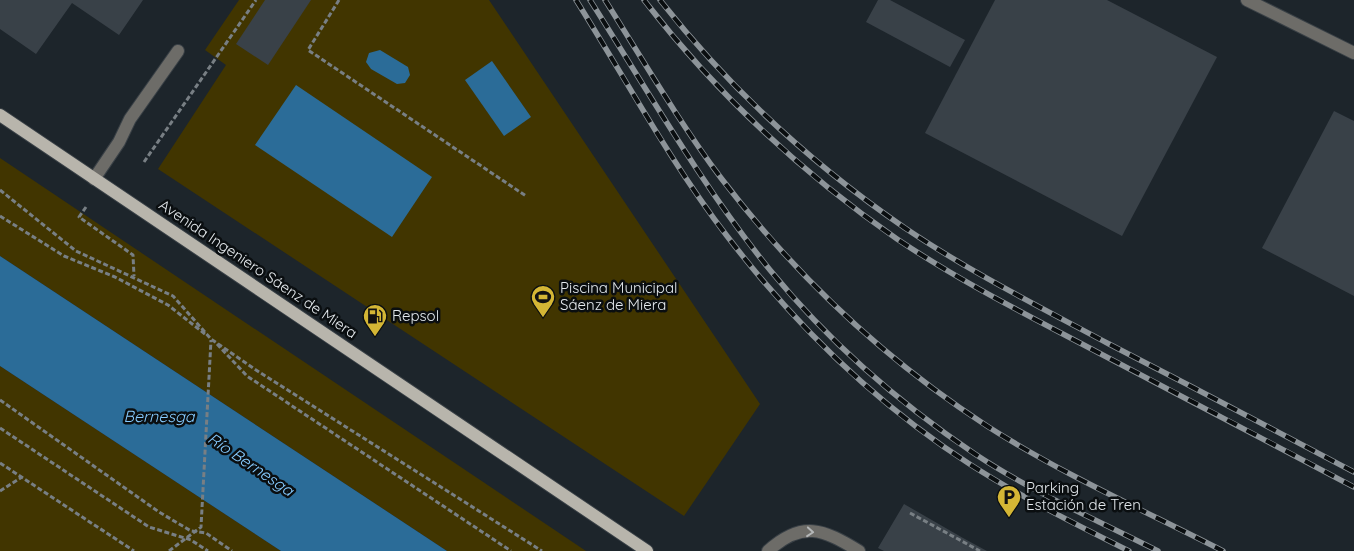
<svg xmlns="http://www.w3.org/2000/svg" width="1354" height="551" viewBox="0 0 1354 551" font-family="Quicksand,sans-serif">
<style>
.green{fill:#413500}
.water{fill:#2b6c98}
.building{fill:#394148}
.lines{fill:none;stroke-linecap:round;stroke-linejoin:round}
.minor-casing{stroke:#394046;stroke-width:14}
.major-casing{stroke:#394046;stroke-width:14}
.path{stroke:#787f84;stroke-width:3;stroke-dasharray:5 2.5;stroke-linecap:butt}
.minor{stroke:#6d6c68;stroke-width:12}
.major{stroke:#b8b5ac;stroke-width:12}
.rail-casing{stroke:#8d9499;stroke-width:5.5}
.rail{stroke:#0a0e10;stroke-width:4;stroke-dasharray:11;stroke-linecap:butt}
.oneway{stroke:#b4b7b8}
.labels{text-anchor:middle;stroke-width:5;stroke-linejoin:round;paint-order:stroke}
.street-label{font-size:15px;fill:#e4e9ed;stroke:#0a0e10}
.poi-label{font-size:15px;fill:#e4e9ed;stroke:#0a0e10;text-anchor:start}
.water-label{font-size:16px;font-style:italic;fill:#86cbff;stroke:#0a0e10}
</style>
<rect width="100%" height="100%" fill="#1d252b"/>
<g class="green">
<path d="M239,0H489L760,404L684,516L158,169L226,65L205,50Z"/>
<path d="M0,158L586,551H447L0,256Z"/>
<path d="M0,366L281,551H0Z"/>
</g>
<g class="water">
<path d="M380,50L408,67L410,75L405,83L397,84L371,69L366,62L369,53Z"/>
<path d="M492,61L531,117L504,136L465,80Z"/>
<path d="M296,85L432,177L392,237L255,145Z"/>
<path d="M0,256L447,551H281L0,366Z"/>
</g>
<g class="building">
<path d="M0,0H143L119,35L72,3L36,54L0,29Z"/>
<path d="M265,0H311L268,65L236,44Z"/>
<path d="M878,0H890L965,40L950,67L866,22Z"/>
<path d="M995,0H1107L1217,57L1122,236L925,133Z"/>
<path d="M1334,111L1354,121V296L1262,248Z"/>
<path d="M904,504L963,538L987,551H884L878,548Z"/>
</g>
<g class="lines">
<g class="minor-casing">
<g id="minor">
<path d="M1247,0L1354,53"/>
<path d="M94,179L119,142L130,119L178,51"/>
<path d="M768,551C802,520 823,529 859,551"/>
</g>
</g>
<g class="major-casing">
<path id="major" d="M0,115L647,551"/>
</g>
<g class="path">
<path d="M339,0L308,50L526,196"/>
<path d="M144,162L256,0"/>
<path d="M0,190L76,251L173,296L211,339L256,370L542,551"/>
<path d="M86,207L79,217L133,255L134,276"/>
<path d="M0,216L64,256L115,277L168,305L205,334"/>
<path d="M217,344L247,376L511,551"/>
<path d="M0,400L159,512L191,531L206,533L232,551"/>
<path d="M0,428L149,527L191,540L208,551"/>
<path d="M0,463L134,551"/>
<path d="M0,491L22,477"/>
<path d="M910,513L980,551"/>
<path d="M169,551L201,527L211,340"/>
</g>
<use href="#minor" class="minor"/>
<use href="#major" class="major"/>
<g class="rail-casing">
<g id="rail">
<path d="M576,0C625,78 671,163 727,236C795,325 876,404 971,465C1021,497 1075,524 1129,551"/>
<path d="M590,0C648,91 702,186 770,270C828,341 899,403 975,454C1032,492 1097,520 1158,551"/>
<path d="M605,0C643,60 679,122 721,178C795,275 884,359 987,426C1060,473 1145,511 1223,551"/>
<path d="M644,0C715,92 802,173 897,239C961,282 1031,317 1099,353C1184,397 1269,442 1354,487"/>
<path d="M660,0C729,88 813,165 905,228C970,272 1040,307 1109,344C1191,386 1272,429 1354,472"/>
</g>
</g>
<use href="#rail" class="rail"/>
</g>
<defs><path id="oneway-chevron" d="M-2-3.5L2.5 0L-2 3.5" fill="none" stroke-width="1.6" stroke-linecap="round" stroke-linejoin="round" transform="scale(1.25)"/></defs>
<use class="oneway" href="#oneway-chevron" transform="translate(810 532) rotate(5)"/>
<defs>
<g id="stadium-pin" transform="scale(1.25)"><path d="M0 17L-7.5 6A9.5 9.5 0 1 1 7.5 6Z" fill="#d4b635" stroke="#0a0e10"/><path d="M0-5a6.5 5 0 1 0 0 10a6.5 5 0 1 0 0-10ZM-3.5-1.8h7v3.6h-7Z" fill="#111"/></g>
<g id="fuel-pin" transform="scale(1.25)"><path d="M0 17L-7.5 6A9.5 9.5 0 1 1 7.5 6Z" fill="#d4b635" stroke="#0a0e10"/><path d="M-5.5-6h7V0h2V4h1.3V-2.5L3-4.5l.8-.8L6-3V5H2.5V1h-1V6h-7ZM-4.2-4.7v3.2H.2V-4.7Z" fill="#111"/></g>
<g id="parking-pin" transform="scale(1.25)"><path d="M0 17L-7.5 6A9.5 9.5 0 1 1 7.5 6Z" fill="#d4b635" stroke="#0a0e10"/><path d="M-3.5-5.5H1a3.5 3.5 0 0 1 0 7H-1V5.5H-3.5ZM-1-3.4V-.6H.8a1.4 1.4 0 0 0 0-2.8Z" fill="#111"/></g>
</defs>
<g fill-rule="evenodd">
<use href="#stadium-pin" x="543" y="297"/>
<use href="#fuel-pin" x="375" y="316"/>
<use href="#parking-pin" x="1009" y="497"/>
</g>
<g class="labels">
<g class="street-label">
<text transform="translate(258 269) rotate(34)" y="5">Avenida Ingeniero Sáenz de Miera</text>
</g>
<g class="poi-label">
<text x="560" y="293">Piscina Municipal<tspan x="560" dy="17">Sáenz de Miera</tspan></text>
<text x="392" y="321">Repsol</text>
<text x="1026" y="493">Parking<tspan x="1026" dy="17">Estación de Tren</tspan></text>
</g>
<g class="water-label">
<text x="159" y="422">Bernesga</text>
<text transform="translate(251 464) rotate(34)" y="6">Río Bernesga</text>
</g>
</g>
</svg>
